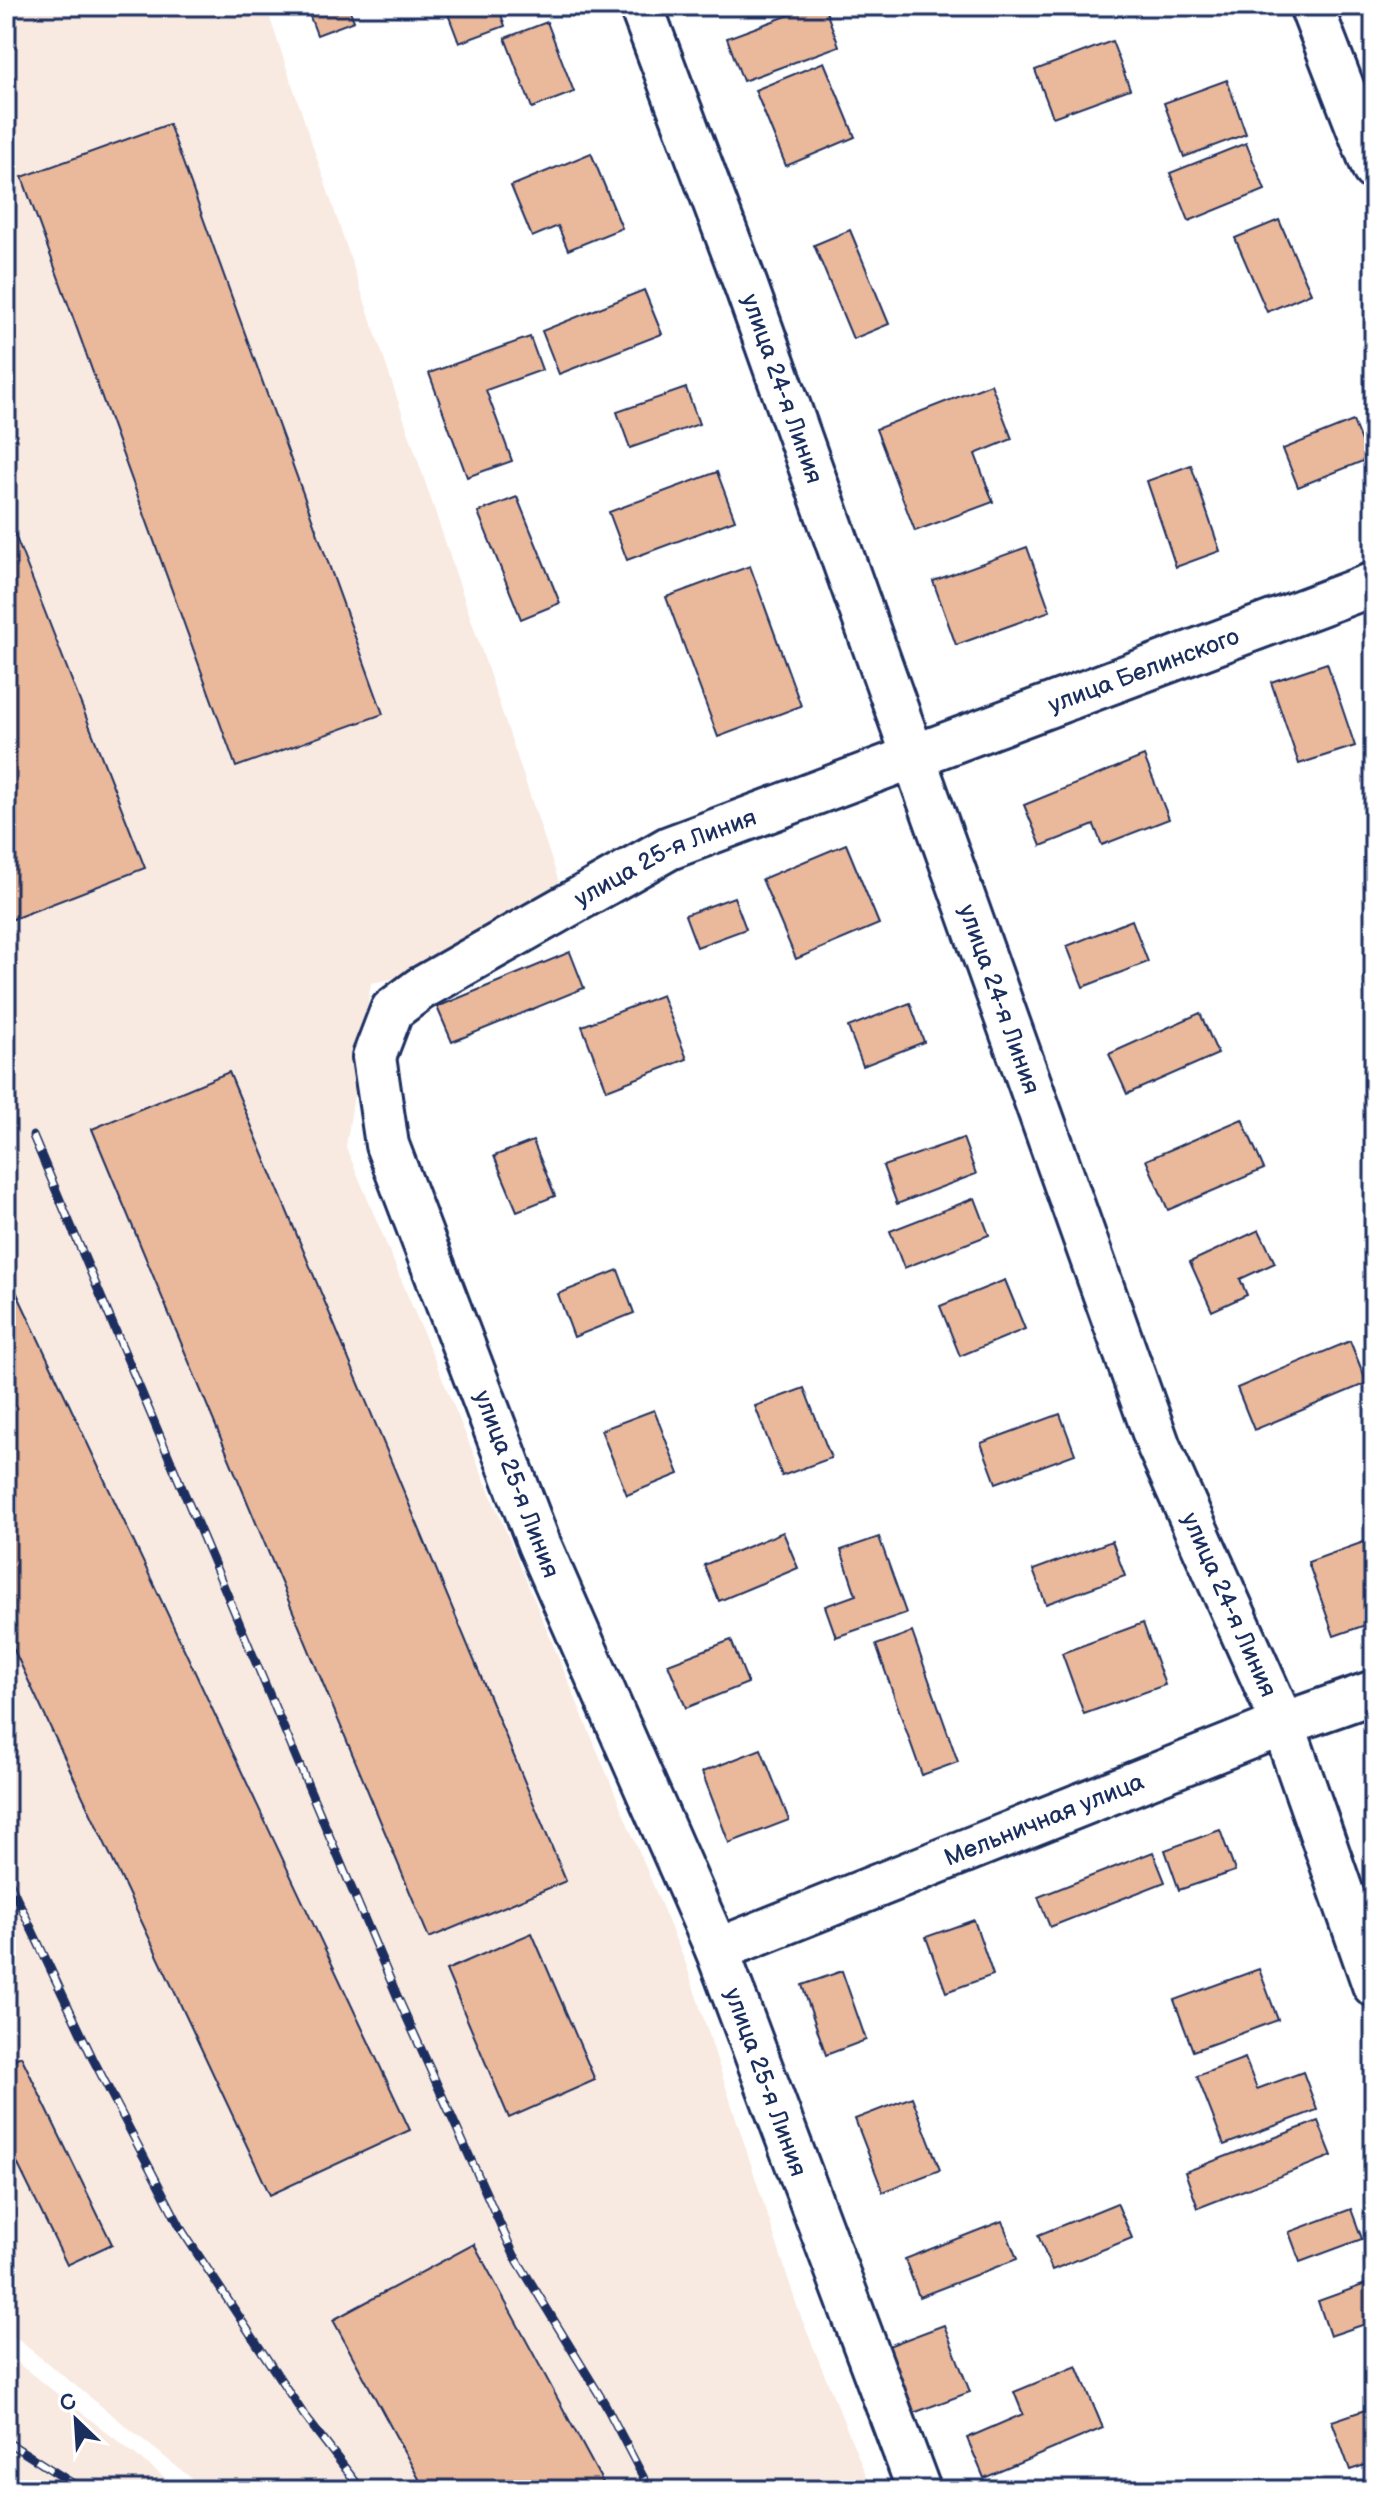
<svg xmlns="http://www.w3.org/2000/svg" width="1380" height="2496" viewBox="0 0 1380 2496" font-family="'Balsamiq Sans',sans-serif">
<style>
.built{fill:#f9eae1}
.building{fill:#eab89b;stroke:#1b2f5e;stroke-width:2}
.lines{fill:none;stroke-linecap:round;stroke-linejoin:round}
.minor-casing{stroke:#1b2f5e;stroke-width:48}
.minor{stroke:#fff;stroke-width:42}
.rail-casing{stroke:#1b2f5e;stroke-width:9}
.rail{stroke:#fff;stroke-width:6;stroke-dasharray:18;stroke-linecap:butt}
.labels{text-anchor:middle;stroke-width:6;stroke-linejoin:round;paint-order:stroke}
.street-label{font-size:24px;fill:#1b2f5e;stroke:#fff}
</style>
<rect width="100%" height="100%" fill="#fff"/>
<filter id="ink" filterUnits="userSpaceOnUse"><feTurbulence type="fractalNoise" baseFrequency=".0125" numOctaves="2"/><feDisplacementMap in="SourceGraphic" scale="16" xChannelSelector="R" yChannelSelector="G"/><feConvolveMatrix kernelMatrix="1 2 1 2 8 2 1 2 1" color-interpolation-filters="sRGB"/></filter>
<g filter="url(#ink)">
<g class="built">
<path d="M6,6H266L559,882L451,968L371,983L346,1147L686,1964L799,2312L872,2490H206L6,2330Z"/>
<path d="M6,2354L181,2490H6Z"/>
</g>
<g class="building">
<path d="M306,6H348L354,21L317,35Z"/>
<path d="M445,6H498L505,26L459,43Z"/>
<path d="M814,6H824L839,46L743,81L727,38Z"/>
<path d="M547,22L574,92L532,108L505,38Z"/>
<path d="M1112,41L1130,89L1053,117L1035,70Z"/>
<path d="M824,62L855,137L786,166L755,90Z"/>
<path d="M1227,80L1246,134L1184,157L1164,103Z"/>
<path d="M169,124L383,714L236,767L22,177Z"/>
<path d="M1246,143L1265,190L1189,221L1170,173Z"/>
<path d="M591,153L622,228L568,250L558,226L532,237L511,186Z"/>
<path d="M1279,220L1311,293L1267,312L1235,238Z"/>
<path d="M850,230L889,324L853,339L814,245Z"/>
<path d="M644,290L662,334L559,374L542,331Z"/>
<path d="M530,337L542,370L486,390L512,461L467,477L429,373Z"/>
<path d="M991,384L1012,439L975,454L993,502L915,531L876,429Z"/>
<path d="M686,388L699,424L630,448L617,412Z"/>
<path d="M1353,421L1368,459L1298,487L1283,449Z"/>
<path d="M1191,465L1220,551L1176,567L1147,481Z"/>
<path d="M717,472L735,520L627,560L609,512Z"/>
<path d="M517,497L560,603L521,619L478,512Z"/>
<path d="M6,512L145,868L8,921L6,917Z"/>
<path d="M1027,547L1050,611L956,645L933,581Z"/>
<path d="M750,566L801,706L718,737L666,597Z"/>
<path d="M1327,663L1355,746L1299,764L1271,682Z"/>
<path d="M1144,756L1169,819L1102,845L1094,825L1041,846L1024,805Z"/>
<path d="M846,844L879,924L796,959L762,879Z"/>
<path d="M734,897L746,929L697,947L685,915Z"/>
<path d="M1132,920L1148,962L1083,987L1067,946Z"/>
<path d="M570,952L584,988L452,1042L437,1007Z"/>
<path d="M662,995L687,1059L607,1090L582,1026Z"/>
<path d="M910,1003L924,1042L863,1066L848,1027Z"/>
<path d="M1200,1013L1218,1054L1127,1094L1109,1054Z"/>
<path d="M229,1072L566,1881L429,1938L92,1129Z"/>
<path d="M1242,1119L1264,1169L1168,1210L1146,1160Z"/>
<path d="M963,1138L976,1174L897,1204L883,1166Z"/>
<path d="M533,1141L555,1196L517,1211L494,1156Z"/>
<path d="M975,1198L989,1235L904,1268L890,1231Z"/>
<path d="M1259,1230L1275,1263L1240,1279L1247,1295L1212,1311L1190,1262Z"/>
<path d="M6,1270L410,2130L270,2195L6,1633Z"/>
<path d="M618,1270L634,1313L574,1337L558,1294Z"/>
<path d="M1005,1280L1025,1329L960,1356L940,1306Z"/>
<path d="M1350,1341L1367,1383L1254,1430L1237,1388Z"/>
<path d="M804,1388L831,1458L782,1476L755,1406Z"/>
<path d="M654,1410L679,1474L627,1495L601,1430Z"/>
<path d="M1060,1414L1075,1454L996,1483L981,1443Z"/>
<path d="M783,1532L798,1568L719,1601L704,1565Z"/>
<path d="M879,1537L906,1613L836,1637L825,1606L856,1595L841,1550Z"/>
<path d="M1369,1540L1374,1554V1622L1334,1636L1308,1562Z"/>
<path d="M1112,1541L1125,1576L1046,1604L1033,1570Z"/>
<path d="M1143,1623L1165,1685L1084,1714L1062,1653Z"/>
<path d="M912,1632L958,1762L922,1775L876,1645Z"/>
<path d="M731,1640L748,1683L686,1708L668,1664Z"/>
<path d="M761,1749L789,1820L729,1843L702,1772Z"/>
<path d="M1220,1830L1235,1871L1179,1890L1165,1850Z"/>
<path d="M1153,1852L1165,1882L1050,1927L1038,1897Z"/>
<path d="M974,1920L993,1975L946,1992L926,1937Z"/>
<path d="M532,1933L595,2080L509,2118L446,1970Z"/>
<path d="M1259,1969L1278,2020L1193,2051L1174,2000Z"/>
<path d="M842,1971L866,2040L826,2055L802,1985Z"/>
<path d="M21,2056L112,2244L67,2265L6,2140V2063Z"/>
<path d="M1245,2058L1257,2089L1303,2072L1317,2110L1224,2145L1197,2076Z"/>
<path d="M912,2097L940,2170L883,2192L855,2119Z"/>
<path d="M1318,2121L1332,2156L1198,2208L1185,2172Z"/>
<path d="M1117,2203L1132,2238L1052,2270L1038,2235Z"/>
<path d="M1351,2209L1362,2239L1300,2262L1289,2232Z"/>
<path d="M1002,2221L1017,2259L919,2297L905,2259Z"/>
<path d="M474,2244L607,2490H425L333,2320Z"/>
<path d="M1374,2281V2321L1330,2336L1318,2301Z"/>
<path d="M944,2325L970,2392L908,2415L883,2348Z"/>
<path d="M1077,2366L1103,2428L984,2478L967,2438L1023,2414L1014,2392Z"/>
<path d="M1374,2407V2462L1350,2470L1332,2421Z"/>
</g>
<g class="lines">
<g class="minor-casing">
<g id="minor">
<path id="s1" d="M641,6L746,286L1159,1447L1283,1724L1374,1985"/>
<path d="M1311,6L1374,169"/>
<path id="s2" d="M717,1950L1283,1724L1374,1692"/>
<path id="s3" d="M919,2490L717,1950L539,1544L387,1145L374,1057L392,1010L420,989L669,848L1374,584"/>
</g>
</g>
<use href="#minor" class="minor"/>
<g class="rail-casing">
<g id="rail">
<path d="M33,1136L398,1998L514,2255L605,2404L650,2490"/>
<path d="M6,1875L93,2059L183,2232L304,2415L362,2490"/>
<path d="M6,2441L83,2490"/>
</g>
</g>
<use href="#rail" class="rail"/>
</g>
</g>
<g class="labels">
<g class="street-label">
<text dy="8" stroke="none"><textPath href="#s1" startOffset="408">улица 24-я Линия</textPath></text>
<text dy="8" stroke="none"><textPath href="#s3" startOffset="2414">улица Белинского</textPath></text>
<text dy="8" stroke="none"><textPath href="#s3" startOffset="1900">улица 25-я Линия</textPath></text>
<text dy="8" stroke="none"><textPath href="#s1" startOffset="1056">улица 24-я Линия</textPath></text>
<text transform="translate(517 1484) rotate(69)" y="8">улица 25-я Линия</text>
<text dy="8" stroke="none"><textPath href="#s1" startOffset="1704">улица 24-я Линия</textPath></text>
<text dy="8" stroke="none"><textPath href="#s2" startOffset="352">Мельничная улица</textPath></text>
<text transform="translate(766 2082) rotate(70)" y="8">улица 25-я Линия</text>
</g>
</g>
<rect width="1380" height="2496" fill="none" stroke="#fff" stroke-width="32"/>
<rect x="16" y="16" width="1348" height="2464" fill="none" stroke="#1b2f5e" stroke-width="3" filter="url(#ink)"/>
<g transform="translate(76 2420) rotate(335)" stroke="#ffffff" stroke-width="6" paint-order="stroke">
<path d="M0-6L14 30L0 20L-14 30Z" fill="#1b2f5e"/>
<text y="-12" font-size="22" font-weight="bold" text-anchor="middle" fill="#1b2f5e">С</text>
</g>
</svg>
